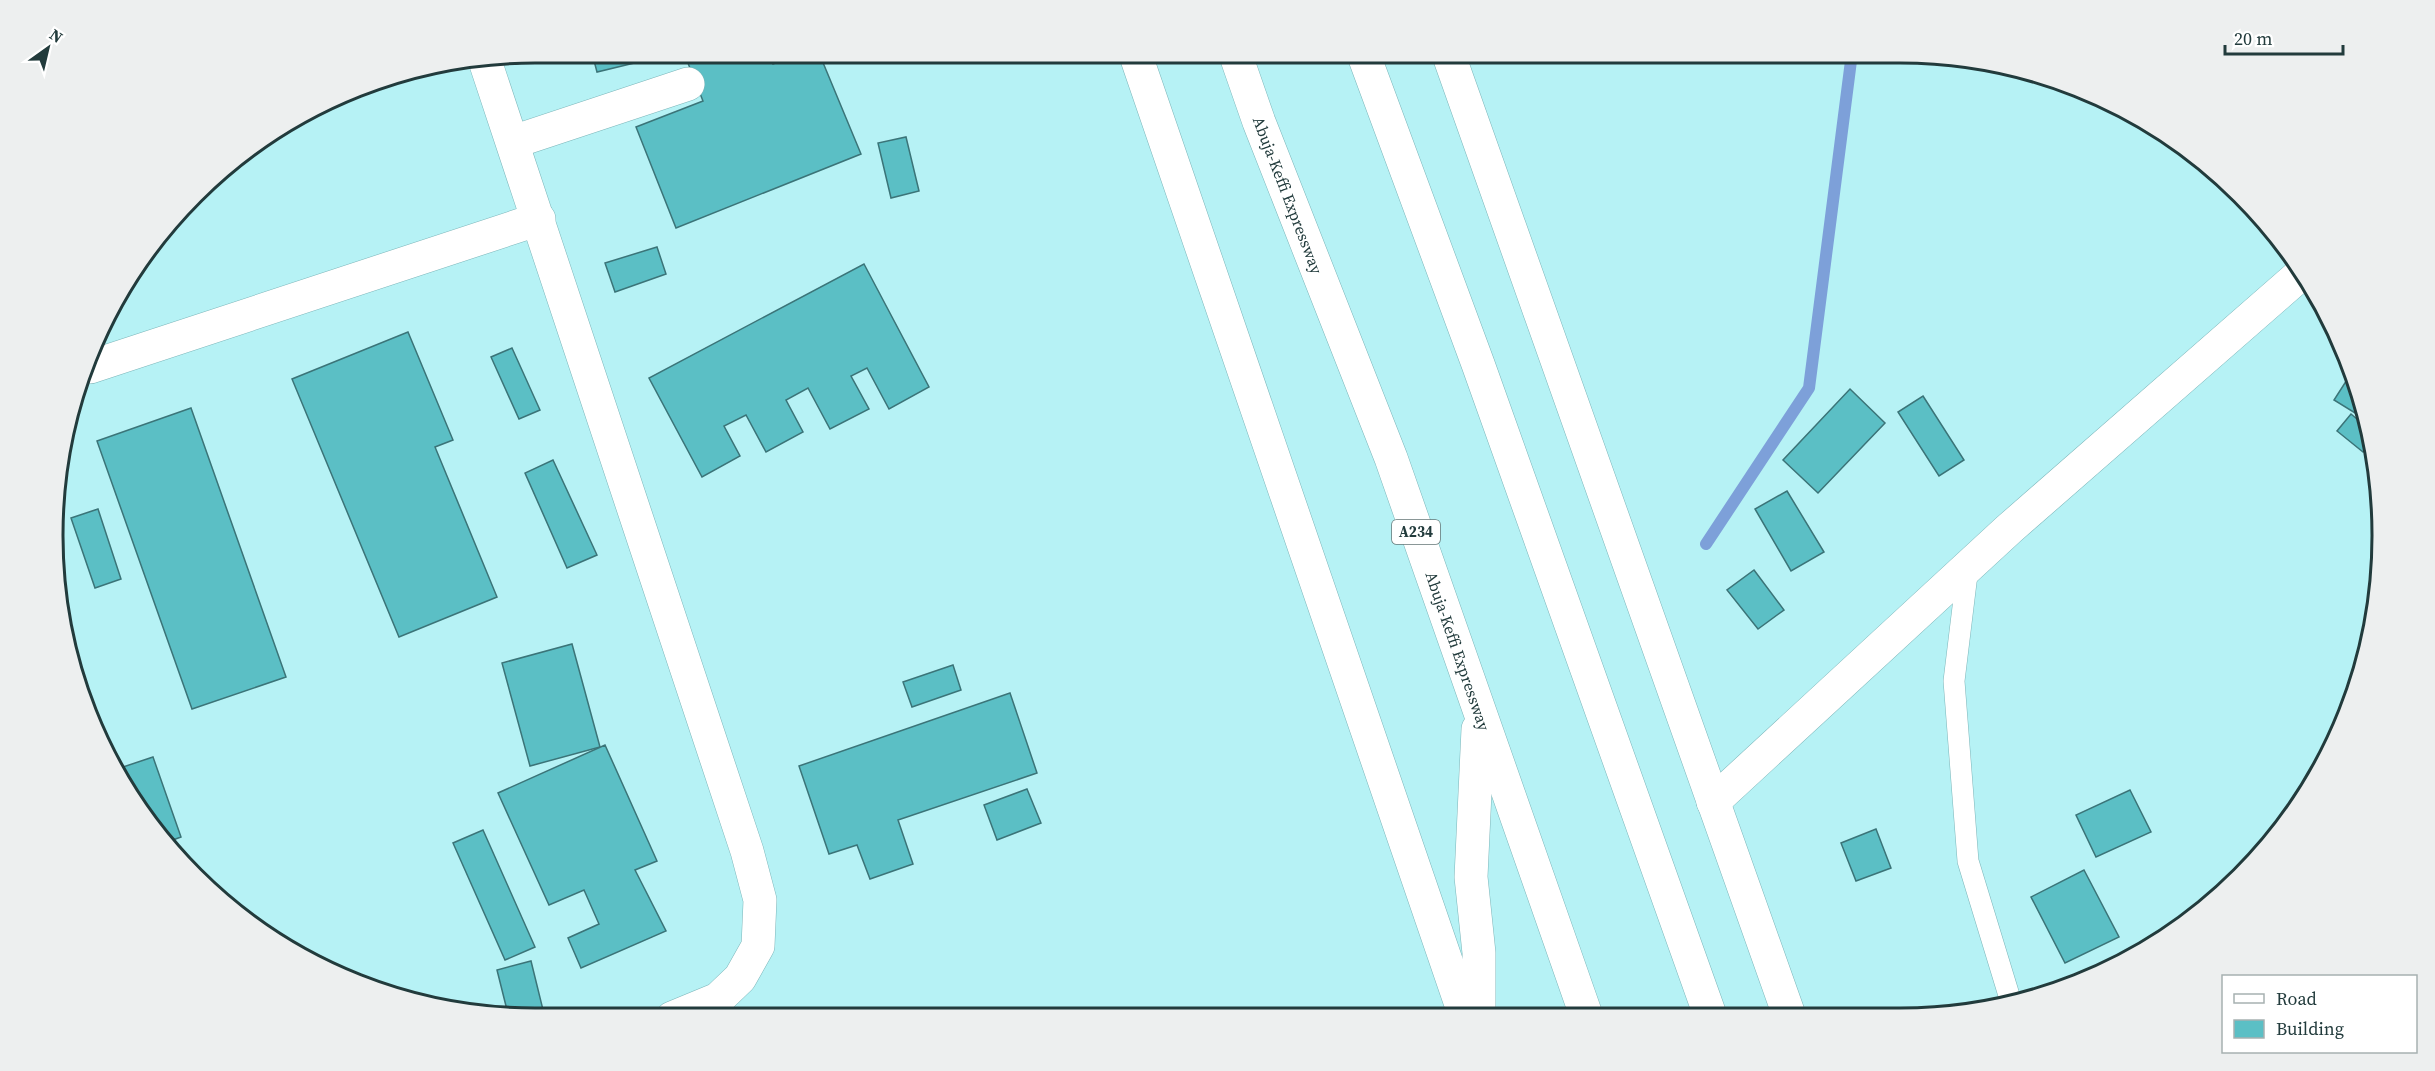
<svg xmlns="http://www.w3.org/2000/svg" width="2435" height="1071" viewBox="0 0 2435 1071" font-family="'Source Serif 4',serif">
<style>
.lines{fill:none;stroke-linecap:round;stroke-linejoin:round}
.stream{stroke:#7da0d9;stroke-width:12}
.building{fill:#5bbfc5;stroke:#3b7478;stroke-width:1.5}
.service-casing{stroke:#7bb5b9;stroke-width:22}
.minor-casing{stroke:#7bb5b9;stroke-width:34}
.trunk-casing{stroke:#7bb5b9;stroke-width:34}
.motorway-casing{stroke:#7bb5b9;stroke-width:34}
.service{stroke:#fff;stroke-width:21}
.minor{stroke:#fff;stroke-width:33}
.trunk{stroke:#fff;stroke-width:33}
.motorway{stroke:#fff;stroke-width:33}
.labels{text-anchor:middle;stroke-width:4.5;stroke-linejoin:round;paint-order:stroke}
.shield{fill:#fff;stroke:#647676;stroke-width:1.5}
.shield-label{font-size:15px;font-weight:bold;fill:#223b3c}
.street-label{font-size:16px;fill:#223b3c;stroke:#fff}
.rim{fill:none;stroke:#223b3c;stroke-width:3}
</style>
<rect width="100%" height="100%" fill="#b6f2f5"/>
<g class="lines">
<path class="stream" d="M1706,544L1809,388L1852,53"/>
</g>
<g class="building">
<path d="M536,52L562,53V54L516,64L514,56Z"/>
<path d="M592,53H649L651,59L597,72Z"/>
<path d="M684,53H768L773,64L802,53H819L861,154L676,228L636,127L703,101Z"/>
<path d="M906,137L919,191L891,198L878,143Z"/>
<path d="M657,247L666,274L615,292L605,263Z"/>
<path d="M864,264L929,387L889,409L867,368L851,376L869,409L830,429L808,388L786,400L803,432L766,452L746,415L724,426L740,456L702,477L649,378Z"/>
<path d="M408,332L453,440L435,447L497,597L399,637L292,379Z"/>
<path d="M512,348L540,410L519,419L491,357Z"/>
<path d="M2352,372L2366,411L2368,421L2334,400Z"/>
<path d="M1850,389L1885,423L1818,493L1783,460Z"/>
<path d="M1923,396L1964,460L1939,476L1898,412Z"/>
<path d="M191,408L286,677L192,709L97,441Z"/>
<path d="M2351,414L2369,429L2371,442L2363,452L2337,431Z"/>
<path d="M553,460L597,555L567,568L525,473Z"/>
<path d="M1787,491L1824,552L1791,571L1755,509Z"/>
<path d="M98,509L121,579L95,588L71,518Z"/>
<path d="M1754,570L1784,610L1758,629L1727,590Z"/>
<path d="M572,644L600,747L530,766L502,663Z"/>
<path d="M953,665L961,690L912,707L903,682Z"/>
<path d="M75,675L98,725L94,727L78,691Z"/>
<path d="M1010,693L1037,773L898,820L913,864L870,879L857,845L829,854L799,766Z"/>
<path d="M605,745L657,861L635,870L666,931L581,968L568,938L599,924L584,890L549,905L498,793Z"/>
<path d="M153,757L181,837L170,841L117,777L114,770Z"/>
<path d="M1027,789L1041,823L997,840L984,805Z"/>
<path d="M2130,790L2151,832L2096,857L2076,815Z"/>
<path d="M1876,829L1891,868L1856,881L1841,843Z"/>
<path d="M483,830L535,947L505,960L453,843Z"/>
<path d="M2084,870L2119,937L2065,963L2031,897Z"/>
<path d="M2146,941L2147,943L2096,975L2092,968Z"/>
<path d="M531,961L545,1018L508,1014L497,970Z"/>
<path d="M2083,972L2087,980L2085,982L2052,990Z"/>
</g>
<g class="lines">
<g class="service-casing">
<path id="service" d="M1968,566L1954,681L1968,861L2011,1002"/>
</g>
<g class="minor-casing">
<g id="minor">
<path d="M1448,53L1789,1015"/>
<path d="M485,61L747,851L760,900L758,946L740,978L718,999L672,1018"/>
<path d="M513,142L688,84"/>
<path d="M90,367L539,219"/>
<path d="M1713,802L2009,529L2302,273"/>
</g>
</g>
<g class="trunk-casing">
<path id="trunk" d="M1135,53L1465,1016"/>
</g>
<g class="motorway-casing">
<g id="motorway">
<path d="M1235,53L1259,122L1391,458L1586,1015"/>
<path d="M1363,53L1478,364L1710,1015"/>
<path d="M1478,729L1471,877L1479,953V1016"/>
</g>
</g>
<use href="#service" class="service"/>
<use href="#minor" class="minor"/>
<use href="#trunk" class="trunk"/>
<use href="#motorway" class="motorway"/>
</g>
<g class="labels">
<rect class="shield" x="1392" y="520" width="48" height="24" rx="4.5"/>
<g class="shield-label">
<text x="1416" y="537">A234</text>
</g>
<g class="street-label">
<text transform="translate(1288 195) rotate(69)" y="6">Abuja-Keffi Expressway</text>
<text transform="translate(1458 651) rotate(71)" y="6">Abuja-Keffi Expressway</text>
</g>
</g>
<path d="M0 0H2435V1071H0ZM535 63H1900A472 472 0 0 1 2372 535V536A472 472 0 0 1 1900 1008H535A472 472 0 0 1 63 536V535A472 472 0 0 1 535 63Z" fill="#edefef" fill-rule="evenodd"/>
<path class="rim" d="M535 63H1900A472 472 0 0 1 2372 535V536A472 472 0 0 1 1900 1008H535A472 472 0 0 1 63 536V535A472 472 0 0 1 535 63Z"/>
<rect x="2222" y="975" width="195" height="78" fill="#ffffff" stroke="#a7b1b1" stroke-width="1.5"/>
<rect x="2234" y="994" width="30" height="9" fill="#ffffff" stroke="#a7b1b1" stroke-width="1.5"/>
<text x="2276" y="1005" font-size="18" fill="#223b3c">Road</text>
<rect x="2234" y="1020" width="30" height="18" fill="#5bbfc5" stroke="#a7b1b1" stroke-width="1.5"/>
<text x="2276" y="1035" font-size="18" fill="#223b3c">Building</text>
<g transform="translate(48 48) rotate(34)" stroke="#ffffff" stroke-width="4.5" paint-order="stroke">
<path d="M0-4.5L10 22L0 15L-10 22Z" fill="#223b3c"/>
<text y="-9" font-size="16" font-weight="bold" text-anchor="middle" fill="#223b3c">N</text>
</g>
<path d="M2225 45v9h118v-9" fill="none" stroke="#223b3c" stroke-width="3"/>
<text x="2234" y="45" font-size="18" fill="#223b3c" stroke="#ffffff" stroke-width="4.5" paint-order="stroke">20 m</text>
</svg>
